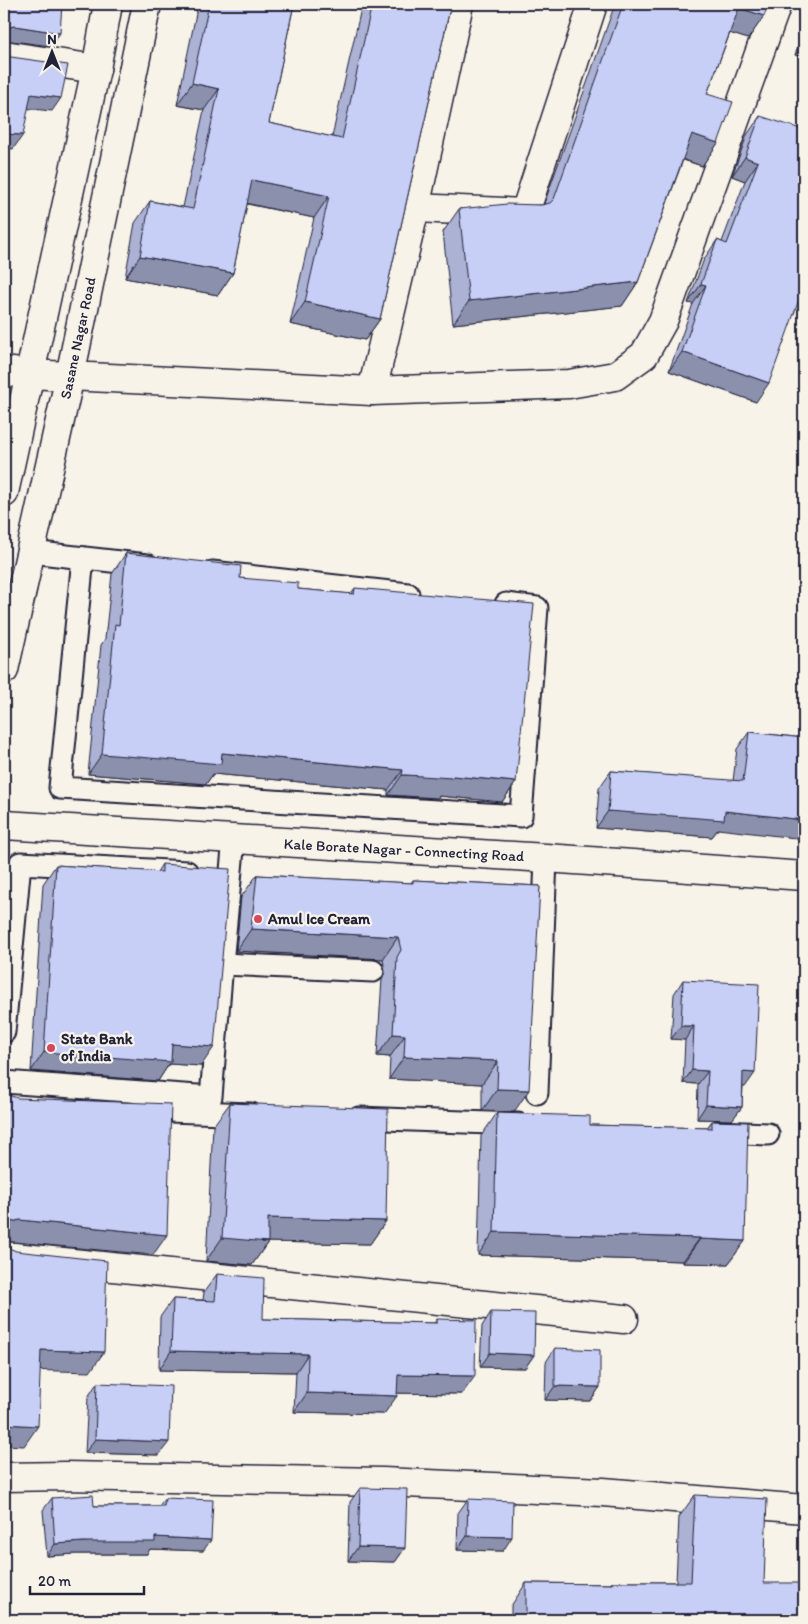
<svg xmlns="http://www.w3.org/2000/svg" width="808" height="1624" viewBox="0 0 808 1624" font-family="Itim,sans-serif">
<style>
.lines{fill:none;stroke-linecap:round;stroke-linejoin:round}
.service-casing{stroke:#22223b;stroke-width:25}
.minor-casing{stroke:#22223b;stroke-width:31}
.tertiary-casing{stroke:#22223b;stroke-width:31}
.service{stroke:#f7f3e8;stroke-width:21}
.minor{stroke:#f7f3e8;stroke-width:28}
.tertiary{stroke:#f7f3e8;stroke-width:28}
.wall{fill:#abb2d4;stroke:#22223b}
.shaded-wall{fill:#8b91ad;stroke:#22223b}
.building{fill:#c7cff7;stroke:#22223b}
.poi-dot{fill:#d1495b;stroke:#f7f3e8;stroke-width:2}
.labels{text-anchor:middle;stroke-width:4.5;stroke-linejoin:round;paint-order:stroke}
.street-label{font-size:15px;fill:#22223b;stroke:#f7f3e8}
.poi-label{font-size:15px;font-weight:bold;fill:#22223b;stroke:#f7f3e8;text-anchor:start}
</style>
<rect width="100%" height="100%" fill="#f7f3e8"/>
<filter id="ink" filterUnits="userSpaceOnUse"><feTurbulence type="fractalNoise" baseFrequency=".02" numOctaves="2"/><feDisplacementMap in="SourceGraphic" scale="10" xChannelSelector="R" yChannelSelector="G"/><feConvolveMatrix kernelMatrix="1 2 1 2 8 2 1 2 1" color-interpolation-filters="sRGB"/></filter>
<g filter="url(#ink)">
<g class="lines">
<g class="service-casing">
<g id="service">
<path d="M31,552L147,565"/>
<path d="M83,558L60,788L521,816L537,608L506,604"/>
<path d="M212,572L408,594"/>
<path d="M222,964L373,971"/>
<path d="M4,1032L20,863L187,872"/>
<path d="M4,1082L211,1097L222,964L234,839"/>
<path d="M537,1093L546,858"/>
<path d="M141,1110L251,1114"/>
<path d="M359,1118L518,1124"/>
<path d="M719,1132L768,1134"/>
</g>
</g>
<g class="minor-casing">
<g id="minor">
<path d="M4,55L96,69"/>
<path d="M415,208L525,213L593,4"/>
<path d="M4,371L28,374L372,391L569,384L615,376L644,355L663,321L777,4"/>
<path d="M372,391L415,208L459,4"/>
<path d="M4,1256L624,1319"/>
<path d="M4,1477L65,1476L383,1482L603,1492L804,1509"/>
</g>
</g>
<g class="tertiary-casing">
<g id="tertiary">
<path d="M4,493L96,69L108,4"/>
<path d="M4,670L70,376L147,4"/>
<path d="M4,825L546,858L804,876"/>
</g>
</g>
<use href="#service" class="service"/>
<use href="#minor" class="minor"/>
<use href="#tertiary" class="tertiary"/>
</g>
<g class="wall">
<path d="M198,4H294L269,123L332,137L362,4H451L380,319L365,340L290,324L314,218L247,204L233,273L218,295L125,278L135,223L150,201L183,207L204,110L177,105Z"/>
<path d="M615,4H769L764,16L748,39L730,33L707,94L718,143L702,166L683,160L638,282L622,306L453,324L443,232L459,209L541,205L544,204Z"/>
<path d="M804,28V58L795,55Z"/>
<path d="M760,116L756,402L669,371L693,304L688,303L704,259L717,240L722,242L745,181L732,176L747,135Z"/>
<path d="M126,553L240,578L298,589L351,594L355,588L516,782L502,802L439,796L438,798L392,796L388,795V790L213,774L206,784L88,774L101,645L105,639L112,574Z"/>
<path d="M749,732L804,738L718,829L712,837L596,828L599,788L611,771L733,781L737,749Z"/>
<path d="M162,864L201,1066L169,1064L158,1081L31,1071L43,884L56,865L157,872Z"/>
<path d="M257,875L411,883L413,880L540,886L514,1112L482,1111V1084L389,1079L390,1057L377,1056L382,979L385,972L383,959L236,951L241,897Z"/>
<path d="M683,980L745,1087L743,1086L742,1107L732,1120L697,1119L698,1084L683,1083L685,1040L671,1039L674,994Z"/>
<path d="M230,1103L386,1221L370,1244L268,1242L252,1265L206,1261L213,1126Z"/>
<path d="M497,1113L590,1125L707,1128L712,1121L745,1241L728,1264L683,1263V1261L478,1255L481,1136Z"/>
<path d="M217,1274L263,1319L434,1323L437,1319L462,1394L397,1393L384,1414L294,1412L296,1372L159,1370L160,1317L173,1299L203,1300L204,1292Z"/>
<path d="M491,1312L534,1355L525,1368L480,1367L482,1326Z"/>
<path d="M555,1348L600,1387L590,1401L545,1400L546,1362Z"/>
<path d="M97,1383L159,1455L85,1453L88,1397Z"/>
<path d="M360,1488L405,1548L395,1562L348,1561L350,1502Z"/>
<path d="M695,1495L764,1583L804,1620H511V1606L526,1583L611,1584L612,1582H676L679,1517Z"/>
<path d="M52,1498L94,1506H159L165,1498L203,1551L150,1549L147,1554H75L47,1556L43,1510Z"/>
<path d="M468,1499L503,1551L457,1550L458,1513Z"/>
</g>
<g class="shaded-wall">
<path d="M739,8L764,16L748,39L723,31Z"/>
<path d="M15,26L60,33L51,46L4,40V30L8,27Z"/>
<path d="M804,43V58L795,55Z"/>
<path d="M192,83L219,89L204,110L177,105Z"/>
<path d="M31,94L61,98L52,111L22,108Z"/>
<path d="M4,134L23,135L13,149L4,148Z"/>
<path d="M692,134L718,143L702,166L676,157Z"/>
<path d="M745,157L758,162L745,181L732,176Z"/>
<path d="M252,180L329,196L314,218L236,201Z"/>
<path d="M140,256L233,273L218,295L125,278Z"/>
<path d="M638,282L622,306L453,324L469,301Z"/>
<path d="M701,284L706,285L693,304L688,303Z"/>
<path d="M305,302L380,319L365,340L290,324Z"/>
<path d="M682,352L769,383L756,402L669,371Z"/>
<path d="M222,753L403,770L388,790L213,774L206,784L88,774L102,754Z"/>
<path d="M402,775L453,776L516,782L502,802L439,796L438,798L388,795Z"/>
<path d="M608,811H725L804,820V839L718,829L712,837L596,828Z"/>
<path d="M251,929L398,937L383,959L236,951Z"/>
<path d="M681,1026H694L685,1040L671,1039Z"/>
<path d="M393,1034L405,1035L390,1057L377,1056Z"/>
<path d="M172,1044L214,1047L201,1066L169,1064L158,1081L31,1071L44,1052Z"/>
<path d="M404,1057L498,1061L482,1084L389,1079Z"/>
<path d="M692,1070L708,1071L698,1084L683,1083Z"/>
<path d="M743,1072L755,1073L745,1087L733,1086Z"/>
<path d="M497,1089L529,1090L514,1112L482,1111Z"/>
<path d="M706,1105L742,1107L732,1120L697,1119Z"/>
<path d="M268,1218L386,1221L370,1244L262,1242H268L252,1265L206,1261L222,1238Z"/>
<path d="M20,1220L167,1235L153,1255L4,1241V1229L6,1226L11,1222Z"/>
<path d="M494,1232L700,1238L683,1261L478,1255Z"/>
<path d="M700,1239L745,1241L728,1264L683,1263Z"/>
<path d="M41,1350L104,1352L90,1372L27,1370Z"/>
<path d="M171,1351L308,1354L296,1372L159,1370Z"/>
<path d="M490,1353L534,1355L525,1368L480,1367Z"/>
<path d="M398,1375L475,1376L462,1394L385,1393Z"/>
<path d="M555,1386L600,1387L590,1401L545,1400Z"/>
<path d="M307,1393L397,1396L384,1414L294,1412Z"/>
<path d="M4,1424L38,1426L24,1446L4,1445Z"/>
<path d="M95,1439L169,1442L159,1455L85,1453Z"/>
<path d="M467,1536L512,1537L503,1551L457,1550Z"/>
<path d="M155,1537L211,1540L203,1551L150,1549L147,1554H75L47,1556L55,1544Z"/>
<path d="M358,1547L405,1548L395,1562L348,1561Z"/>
</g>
<g class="building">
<path d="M4,4H62L60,33L15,26L8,27L4,30Z"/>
<path d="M209,4H294L269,123L342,139L372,4H451L380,319L305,302L329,196L252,180L233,273L140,256L150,201L193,209L219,89L192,83Z"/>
<path d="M623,4H769L764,16L739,8L707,94L733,102L718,143L692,134L638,282L469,301L459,209L507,204L541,205L550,203L554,199Z"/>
<path d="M4,53L11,57L68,65L61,98L31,94L23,135L4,134Z"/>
<path d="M760,116L804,130V286L769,383L682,352L706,285L701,284L717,240L727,244L758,162L745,157Z"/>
<path d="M126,553L241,566L240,578L298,583V589L354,594L355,588L534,604L516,782L453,776L452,778L406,775H402L403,770L222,753L221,764L102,754L115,624L119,625Z"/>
<path d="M749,732L804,738V820L725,811L724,820L608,811L611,771L743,781Z"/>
<path d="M162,864L230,869L214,1047L172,1044L171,1062L44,1052L56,865L162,872Z"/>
<path d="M257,875L413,883V880L540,886L529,1090L497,1089L498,1061L404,1057L405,1035L393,1034L397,957L401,950L398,937L251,929Z"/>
<path d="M683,980L759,984L755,1073L743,1072L742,1107L706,1105L708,1071L692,1070L694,1026H681Z"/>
<path d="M4,1089H6L11,1096L18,1098L171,1104L167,1235L20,1220L11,1222L6,1226L4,1231Z"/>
<path d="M230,1103L388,1109L386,1221L268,1218V1242L222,1238Z"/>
<path d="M497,1113L590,1116V1125L712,1128V1121L748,1122L745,1241L700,1239V1238L494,1232Z"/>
<path d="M4,1241V1243L9,1248L16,1251L107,1261L104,1352L41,1350L38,1426L4,1424Z"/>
<path d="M217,1274L264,1278L263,1319L437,1323V1319L476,1320L475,1376L398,1375L397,1396L307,1393L308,1354L171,1351L173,1299L215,1301Z"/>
<path d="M491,1312L535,1313L534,1355L490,1353Z"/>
<path d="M555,1348L600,1350V1387L555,1386Z"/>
<path d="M97,1383L171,1386L169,1442L95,1439Z"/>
<path d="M360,1488L407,1489L405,1548L358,1547Z"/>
<path d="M93,1495L94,1506H164L165,1498L213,1500L211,1540L155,1537V1542H83L55,1544L52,1498Z"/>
<path d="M695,1495L767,1499L764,1583H804V1620H526V1583L612,1584V1582H691Z"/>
<path d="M468,1499L513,1501L512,1537L467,1536Z"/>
</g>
</g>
<g class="poi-dot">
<circle cx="258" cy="919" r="5"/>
<circle cx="51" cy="1048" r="5"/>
</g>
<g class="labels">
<g class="street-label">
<text transform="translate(78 338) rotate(-78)" y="5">Sasane Nagar Road</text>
<text transform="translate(404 850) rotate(3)" y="5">Kale Borate Nagar - Connecting Road</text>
</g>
<g class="poi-label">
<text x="268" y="924">Amul Ice Cream</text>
<text x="61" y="1044">State Bank<tspan x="61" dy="17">of India</tspan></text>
</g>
</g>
<rect width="808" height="1624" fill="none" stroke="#f7f3e8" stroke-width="20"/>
<rect x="10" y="10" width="788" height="1604" fill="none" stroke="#22223b" stroke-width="2" filter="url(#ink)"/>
<g transform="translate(52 52)" stroke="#f7f3e8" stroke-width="4" paint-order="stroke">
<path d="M0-4L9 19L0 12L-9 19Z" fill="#22223b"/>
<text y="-8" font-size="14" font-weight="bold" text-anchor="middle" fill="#22223b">N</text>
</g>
<path d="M30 1586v8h114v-8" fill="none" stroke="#22223b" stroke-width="2.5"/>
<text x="38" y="1586" font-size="15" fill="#22223b" stroke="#f7f3e8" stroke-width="4" paint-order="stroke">20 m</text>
</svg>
